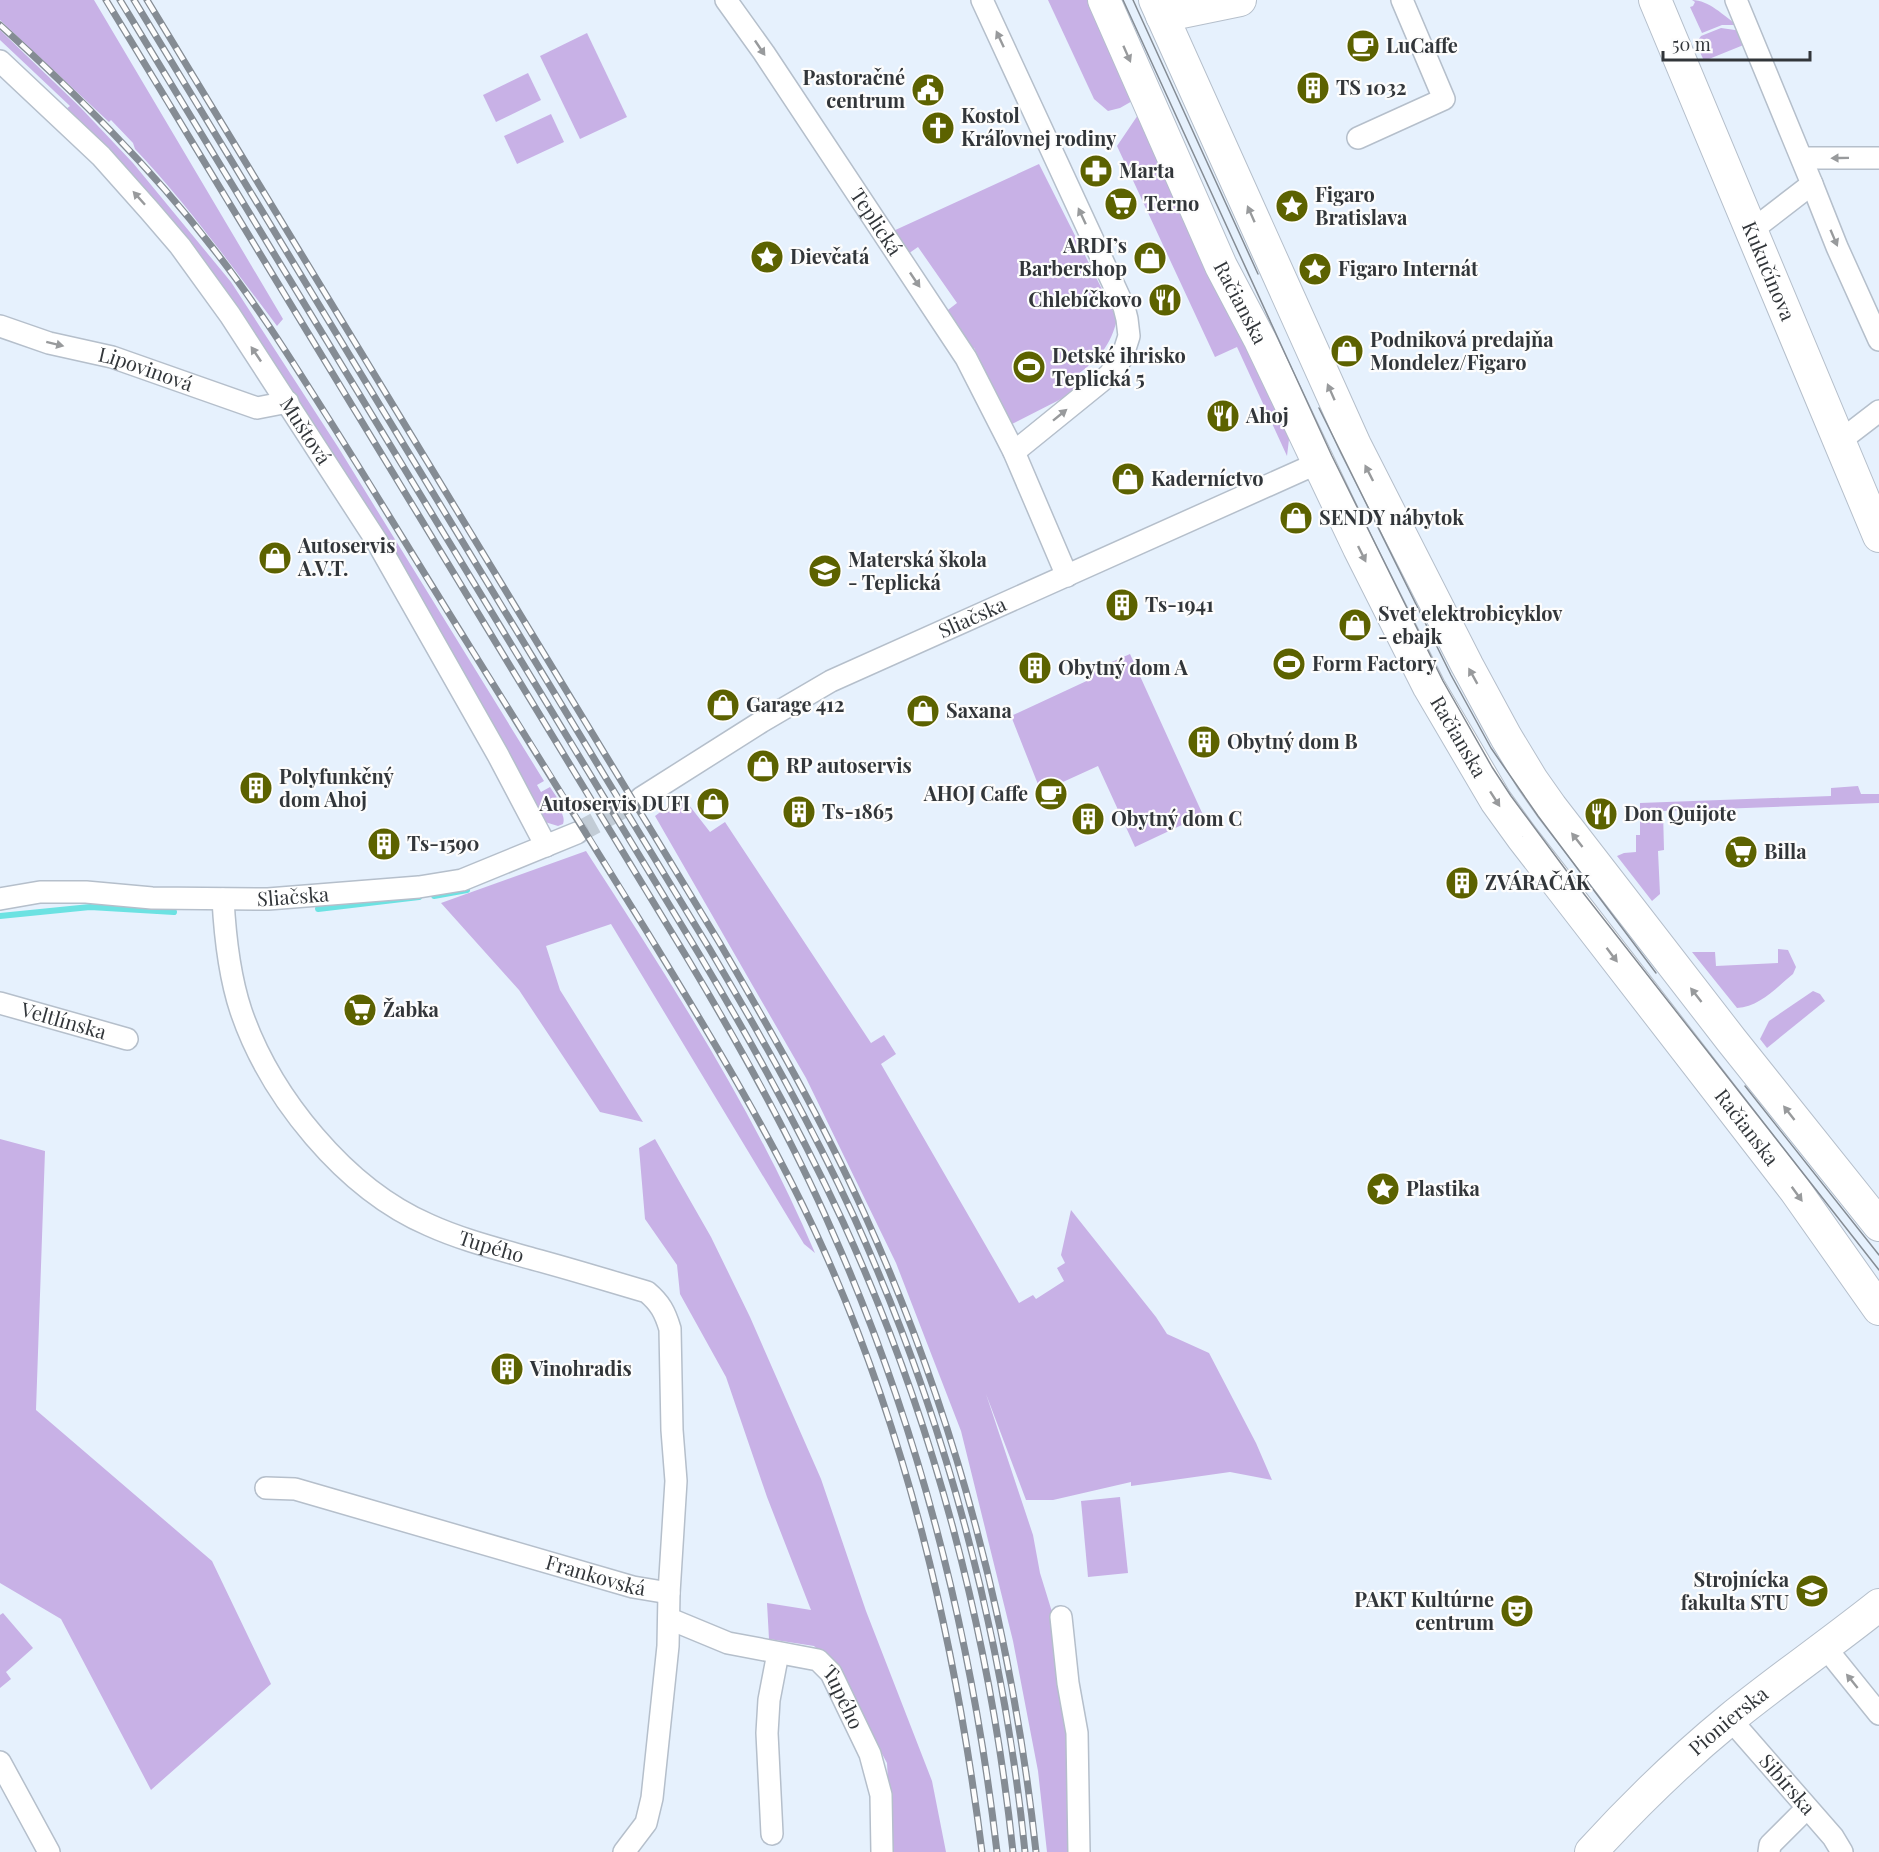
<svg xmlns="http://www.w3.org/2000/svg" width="1879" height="1852" viewBox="0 0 1879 1852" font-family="'Playfair Display',serif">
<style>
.green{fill:#c8b1e6}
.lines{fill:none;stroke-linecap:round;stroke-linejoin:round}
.stream{stroke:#6ce2e2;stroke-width:6}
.street-tunnel{stroke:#c2ccd6;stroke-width:21;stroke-dasharray:21 10;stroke-linecap:butt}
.street-casing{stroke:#b5bfcb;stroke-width:24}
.secondary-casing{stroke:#b5bfcb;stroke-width:34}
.street{stroke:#fff;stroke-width:21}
.secondary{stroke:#fff;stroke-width:32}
.tram{stroke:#858c94;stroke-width:1.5}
.rail-casing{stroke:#858c94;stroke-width:7}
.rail{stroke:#fdfdfd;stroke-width:4.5;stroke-dasharray:14;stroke-linecap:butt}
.oneway{fill:#989a9c}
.labels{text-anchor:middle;stroke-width:4.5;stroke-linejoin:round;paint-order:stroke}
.poi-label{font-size:20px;font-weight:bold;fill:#32363a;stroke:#fdfdfd;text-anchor:start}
.street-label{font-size:20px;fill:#32363a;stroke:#fdfdfd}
</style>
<rect width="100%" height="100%" fill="#e6f1fd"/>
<g class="green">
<path d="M0,0H94L283,319L277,326C231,265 187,204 135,149L133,143L111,120L109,122L0,20Z"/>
<path d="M1048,0H1089L1134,100L1120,108L1108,111L1094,99Z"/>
<path d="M1692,0C1709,0 1724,16 1737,25H1722L1702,33L1690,7L1693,6L1695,2Z"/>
<path d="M1721,28L1742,31L1746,44L1704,61L1696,43L1701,36Z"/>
<path d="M0,30L80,107L133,163L231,282L338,447L544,781L537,785L541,792L550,787L560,802C558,810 566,816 563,824L558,826L545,822L531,801L303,413L62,112L70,106L0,40Z"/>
<path d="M587,33L627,117L580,139L540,56Z"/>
<path d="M528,73L541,100L496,122L483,95Z"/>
<path d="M1140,112L1290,431L1287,456L1237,347L1215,357L1117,146Z"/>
<path d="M551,114L564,142L517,164L504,136Z"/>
<path d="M1039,164L1117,319C1111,345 1099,359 1078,374L1081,380L1067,396L1010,425L974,348L969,349L944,313L957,303L918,247L905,256L891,232Z"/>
<path d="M1130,654L1203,815L1135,847L1098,766L1041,792L1011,716L1093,678L1091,671Z"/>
<path d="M1858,786L1861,794H1879V803L1663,811L1664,850L1658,851L1660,894L1652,901L1617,856L1624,853L1636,852V835H1640V803L1831,796V788Z"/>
<path d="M682,796L710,832L725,822L871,1043L884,1035L896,1054L881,1064L1019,1303L1033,1295L1036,1299L1064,1281L1057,1268L1065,1263L1061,1255L1071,1210L1156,1317L1167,1334L1209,1353L1256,1443L1272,1480L1230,1472L1131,1486V1482L1053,1500H1026L986,1394L1033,1535L1040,1573L1052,1612L1068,1725L1073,1852H1047L1038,1771L1013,1641L961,1431L896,1263L806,1078L655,816Z"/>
<path d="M586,851C670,981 754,1110 815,1253L804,1244L611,924L546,946L560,990L643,1122L600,1112L519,990L441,903Z"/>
<path d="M1778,949L1788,950L1796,967L1793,974C1776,988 1759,1007 1737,1008L1692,952H1715L1716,966L1778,963Z"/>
<path d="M1813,991L1820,994L1825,1001L1767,1048L1760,1039L1769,1021Z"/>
<path d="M0,1139L45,1151L36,1410L212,1561L271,1684L151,1790L61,1619L0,1583Z"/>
<path d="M655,1139L711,1237L750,1317L821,1479L866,1611L932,1781L946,1852H892L887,1763L835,1667L814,1646L769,1639L767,1603L811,1610L767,1497L726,1377L680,1294L677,1265L645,1219L639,1148Z"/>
<path d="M1120,1497L1128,1573L1088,1577L1081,1501Z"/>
<path d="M3,1613L33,1648L6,1672L11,1679L0,1688V1615Z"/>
</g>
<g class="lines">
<g class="stream">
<path d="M434,896L467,890"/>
<path d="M318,909L419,897"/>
<path d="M0,916L90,907L174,912"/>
</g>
<path class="street-tunnel" d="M577,833L641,798"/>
<g class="street-casing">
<g id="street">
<path id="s1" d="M726,0L764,53L966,358L1014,452L1067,576"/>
<path d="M982,0L1124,307L1127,319L1129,336L1122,358L1109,375L1014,452"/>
<path d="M1736,0L1812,184L1751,231"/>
<path id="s2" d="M0,61L101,156L150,211L180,246L230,315L376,540L498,755L546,846"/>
<path d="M1358,138L1444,99L1402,0"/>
<path d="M1802,158H1879"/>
<path d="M1812,184L1837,247L1879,340"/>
<path id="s3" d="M0,326L49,343L112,357L257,408L288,402"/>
<path d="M1840,441L1879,411"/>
<path id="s4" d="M641,798L761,722L831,681L1318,463"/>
<path id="s5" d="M0,899L40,892H86L152,898L268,899L419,887L462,880L577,833"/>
<path id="s6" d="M223,899C225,937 229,975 241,1011C270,1096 345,1189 429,1225C462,1240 498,1249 533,1259C571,1269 609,1281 647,1292C660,1303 665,1312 670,1329L672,1430L676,1481L669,1593L668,1646L652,1798L646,1823L624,1852"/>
<path id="s7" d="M0,1003L127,1039"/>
<path id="s8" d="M266,1488L295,1489L633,1587L669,1593"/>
<path d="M1061,1617L1068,1683L1077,1733L1079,1852"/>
<path id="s9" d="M670,1619L728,1643L818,1660L831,1673L870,1754L881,1795L882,1852"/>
<path d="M1825,1647L1879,1714"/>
<path id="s10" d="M1730,1719L1833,1837L1842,1852"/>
<path d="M0,1762L49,1852"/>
<path d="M772,1834L767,1733L769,1700L778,1653"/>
<path d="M1769,1852L1770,1845L1807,1808"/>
</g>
</g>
<g class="secondary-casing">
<g id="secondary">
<path id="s11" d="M1104,0L1221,266L1260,340L1359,548L1429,687L1496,801L1522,837L1795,1190L1879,1309"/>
<path d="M1155,0L1355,445L1467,665L1506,737L1532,780L1551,807L1732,1041L1879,1225"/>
<path id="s12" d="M1655,0L1879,536"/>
<path d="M1162,16L1240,0"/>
<path id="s13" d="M1591,1852C1634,1805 1680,1760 1730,1719C1778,1680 1830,1644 1879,1605"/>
</g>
</g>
<use href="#street" class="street"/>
<use href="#secondary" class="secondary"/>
<g class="tram">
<path d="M1123,0L1332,456L1443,681L1492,767L1511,796L1577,885L1879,1270"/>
<path d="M1133,0L1258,274"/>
<path d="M1319,408L1451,675L1491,748L1538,816L1656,973"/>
<path d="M1745,1086L1879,1255"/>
</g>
<g class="rail-casing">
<g id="rail">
<path d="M106,0L689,961C741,1048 791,1137 832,1231C920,1429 972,1637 997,1852"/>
<path d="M120,0L699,954C751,1041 800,1130 843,1222C934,1420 990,1635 1013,1852"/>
<path d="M134,0L709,948C761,1036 811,1124 854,1217C945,1417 1003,1634 1025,1852"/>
<path d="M147,0L719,942C771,1031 822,1120 864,1213C956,1416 1012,1631 1036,1852"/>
<path d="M0,25C76,94 149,165 212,247C253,299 289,356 325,413C374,490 421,569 470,647C530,743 590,839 649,935C708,1032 767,1128 815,1231C906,1427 955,1638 982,1852"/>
</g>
</g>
<use href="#rail" class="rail"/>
</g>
<defs><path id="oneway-solid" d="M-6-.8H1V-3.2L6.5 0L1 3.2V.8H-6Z" transform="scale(1.5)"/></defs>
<g class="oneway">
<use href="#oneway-solid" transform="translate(1000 39) rotate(-115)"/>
<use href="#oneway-solid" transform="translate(760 48) rotate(56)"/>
<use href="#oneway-solid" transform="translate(1127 54) rotate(66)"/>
<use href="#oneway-solid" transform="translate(1840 158) rotate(179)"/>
<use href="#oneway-solid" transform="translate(139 198) rotate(-132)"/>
<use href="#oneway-solid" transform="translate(1251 214) rotate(-114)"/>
<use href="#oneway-solid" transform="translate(1082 216) rotate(-115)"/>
<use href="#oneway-solid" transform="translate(1834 238) rotate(67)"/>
<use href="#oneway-solid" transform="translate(915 280) rotate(56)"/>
<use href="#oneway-solid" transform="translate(55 344) rotate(14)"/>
<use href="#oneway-solid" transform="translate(256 354) rotate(-124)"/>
<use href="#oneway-solid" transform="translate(1331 392) rotate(-114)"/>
<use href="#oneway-solid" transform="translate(1060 415) rotate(-39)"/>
<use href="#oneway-solid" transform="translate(1369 473) rotate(-117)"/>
<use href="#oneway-solid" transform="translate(1362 554) rotate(64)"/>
<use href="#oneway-solid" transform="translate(1473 676) rotate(-119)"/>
<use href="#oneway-solid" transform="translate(1495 799) rotate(57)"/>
<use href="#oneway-solid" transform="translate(1577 840) rotate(-128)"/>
<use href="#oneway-solid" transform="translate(1612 955) rotate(53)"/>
<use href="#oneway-solid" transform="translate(1696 995) rotate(-128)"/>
<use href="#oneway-solid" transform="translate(1789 1113) rotate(-128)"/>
<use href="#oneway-solid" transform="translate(1797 1194) rotate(54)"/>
<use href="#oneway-solid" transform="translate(1852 1681) rotate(-129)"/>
</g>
<defs>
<g id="cafe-disc" transform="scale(1.725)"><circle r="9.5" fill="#5c6200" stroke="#fdfdfd"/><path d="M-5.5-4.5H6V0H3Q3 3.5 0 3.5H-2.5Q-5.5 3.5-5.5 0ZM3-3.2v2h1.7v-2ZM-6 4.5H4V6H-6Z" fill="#fff"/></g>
<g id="building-disc" transform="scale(1.725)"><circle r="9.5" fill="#5c6200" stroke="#fdfdfd"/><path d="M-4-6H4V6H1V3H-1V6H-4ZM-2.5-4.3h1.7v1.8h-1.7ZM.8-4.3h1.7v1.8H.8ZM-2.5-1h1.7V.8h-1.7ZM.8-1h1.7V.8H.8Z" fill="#fff"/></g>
<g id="civic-disc" transform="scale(1.725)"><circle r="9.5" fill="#5c6200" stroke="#fdfdfd"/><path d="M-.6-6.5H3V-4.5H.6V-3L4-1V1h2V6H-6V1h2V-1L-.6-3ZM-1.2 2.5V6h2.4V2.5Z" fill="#fff"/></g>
<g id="church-disc" transform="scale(1.725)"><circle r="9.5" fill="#5c6200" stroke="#fdfdfd"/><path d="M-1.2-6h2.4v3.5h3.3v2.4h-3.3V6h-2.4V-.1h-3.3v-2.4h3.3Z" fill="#fff"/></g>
<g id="pharmacy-disc" transform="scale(1.725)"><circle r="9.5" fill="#5c6200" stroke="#fdfdfd"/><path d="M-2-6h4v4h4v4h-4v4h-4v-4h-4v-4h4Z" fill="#fff"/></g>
<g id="supermarket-disc" transform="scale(1.725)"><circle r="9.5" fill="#5c6200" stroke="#fdfdfd"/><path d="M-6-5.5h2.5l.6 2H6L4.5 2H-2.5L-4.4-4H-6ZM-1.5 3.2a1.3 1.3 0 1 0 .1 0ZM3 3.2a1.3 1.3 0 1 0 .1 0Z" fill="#fff"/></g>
<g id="sight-disc" transform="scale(1.725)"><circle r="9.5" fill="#5c6200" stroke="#fdfdfd"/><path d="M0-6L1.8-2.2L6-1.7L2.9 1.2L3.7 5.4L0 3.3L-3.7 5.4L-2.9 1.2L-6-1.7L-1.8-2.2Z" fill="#fff"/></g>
<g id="shop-disc" transform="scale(1.725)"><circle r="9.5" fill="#5c6200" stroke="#fdfdfd"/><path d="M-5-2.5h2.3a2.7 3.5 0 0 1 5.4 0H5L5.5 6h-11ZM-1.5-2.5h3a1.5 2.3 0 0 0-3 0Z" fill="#fff"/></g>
<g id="restaurant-disc" transform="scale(1.725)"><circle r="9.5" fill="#5c6200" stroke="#fdfdfd"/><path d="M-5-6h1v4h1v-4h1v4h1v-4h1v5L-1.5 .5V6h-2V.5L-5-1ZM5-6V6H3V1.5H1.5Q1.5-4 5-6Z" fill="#fff"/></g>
<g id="stadium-disc" transform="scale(1.725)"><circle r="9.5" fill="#5c6200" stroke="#fdfdfd"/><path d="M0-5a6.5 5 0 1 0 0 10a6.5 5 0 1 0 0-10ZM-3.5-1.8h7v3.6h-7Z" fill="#fff"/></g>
<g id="school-disc" transform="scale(1.725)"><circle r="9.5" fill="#5c6200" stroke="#fdfdfd"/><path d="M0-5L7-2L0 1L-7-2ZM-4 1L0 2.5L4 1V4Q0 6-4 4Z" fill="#fff"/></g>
<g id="university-disc" transform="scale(1.725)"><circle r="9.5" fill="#5c6200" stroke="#fdfdfd"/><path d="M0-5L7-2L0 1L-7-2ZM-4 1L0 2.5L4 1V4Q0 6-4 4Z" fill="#fff"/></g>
<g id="theatre-disc" transform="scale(1.725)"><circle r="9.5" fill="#5c6200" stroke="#fdfdfd"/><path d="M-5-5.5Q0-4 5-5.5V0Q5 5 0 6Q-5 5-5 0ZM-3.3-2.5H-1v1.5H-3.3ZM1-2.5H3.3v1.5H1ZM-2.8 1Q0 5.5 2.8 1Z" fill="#fff"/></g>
</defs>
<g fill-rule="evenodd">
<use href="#cafe-disc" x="1363" y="46"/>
<use href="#building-disc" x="1313" y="88"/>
<use href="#civic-disc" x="928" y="90"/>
<use href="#church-disc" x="938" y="128"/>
<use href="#pharmacy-disc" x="1096" y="171"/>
<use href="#supermarket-disc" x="1121" y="204"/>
<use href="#sight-disc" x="1292" y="206"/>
<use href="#sight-disc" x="767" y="257"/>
<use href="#shop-disc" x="1150" y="258"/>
<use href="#sight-disc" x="1315" y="269"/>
<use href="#restaurant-disc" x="1165" y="300"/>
<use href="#shop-disc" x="1347" y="351"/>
<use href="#stadium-disc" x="1029" y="367"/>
<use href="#restaurant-disc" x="1223" y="416"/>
<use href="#shop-disc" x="1128" y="479"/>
<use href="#shop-disc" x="1296" y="518"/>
<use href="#shop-disc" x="275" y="558"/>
<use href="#school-disc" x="825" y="571"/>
<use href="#building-disc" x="1122" y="605"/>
<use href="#shop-disc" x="1355" y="625"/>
<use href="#stadium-disc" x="1289" y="664"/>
<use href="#building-disc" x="1035" y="668"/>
<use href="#shop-disc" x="723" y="705"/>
<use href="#shop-disc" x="923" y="711"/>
<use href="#building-disc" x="1204" y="742"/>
<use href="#shop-disc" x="763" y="766"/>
<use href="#building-disc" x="256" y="788"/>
<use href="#cafe-disc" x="1051" y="794"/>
<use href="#shop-disc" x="713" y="804"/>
<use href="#building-disc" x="799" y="812"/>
<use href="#restaurant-disc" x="1601" y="814"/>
<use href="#building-disc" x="1088" y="819"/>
<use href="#building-disc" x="384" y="844"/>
<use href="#supermarket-disc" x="1741" y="852"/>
<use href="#building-disc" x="1462" y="883"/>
<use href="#supermarket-disc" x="360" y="1010"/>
<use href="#sight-disc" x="1383" y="1189"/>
<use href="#building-disc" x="507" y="1369"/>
<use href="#university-disc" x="1812" y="1591"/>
<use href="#theatre-disc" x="1517" y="1611"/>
</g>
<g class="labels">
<g class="poi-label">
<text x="1386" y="53">LuCaffe</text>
<text x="905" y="85" text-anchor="end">Pastoračné<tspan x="905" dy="23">centrum</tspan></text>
<text x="1336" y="95">TS 1032</text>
<text x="961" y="123">Kostol<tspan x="961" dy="23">Kráľovnej rodiny</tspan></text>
<text x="1119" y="178">Marta</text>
<text x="1315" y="202">Figaro<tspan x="1315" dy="23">Bratislava</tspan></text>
<text x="1144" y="211">Terno</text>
<text x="1127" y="253" text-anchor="end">ARDI’s<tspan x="1127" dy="23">Barbershop</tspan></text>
<text x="790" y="264">Dievčatá</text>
<text x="1338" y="276">Figaro Internát</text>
<text x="1142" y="307" text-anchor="end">Chlebíčkovo</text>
<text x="1370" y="347">Podniková predajňa<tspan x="1370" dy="23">Mondelez/Figaro</tspan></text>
<text x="1052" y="363">Detské ihrisko<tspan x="1052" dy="23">Teplická 5</tspan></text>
<text x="1246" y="423">Ahoj</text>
<text x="1151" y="486">Kaderníctvo</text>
<text x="1319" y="525">SENDY nábytok</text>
<text x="298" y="553">Autoservis<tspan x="298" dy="23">A.V.T.</tspan></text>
<text x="848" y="567">Materská škola<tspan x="848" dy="23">- Teplická</tspan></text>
<text x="1145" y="612">Ts-1941</text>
<text x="1378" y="621">Svet elektrobicyklov<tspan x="1378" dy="23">- ebajk</tspan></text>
<text x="1312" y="671">Form Factory</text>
<text x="1058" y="675">Obytný dom A</text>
<text x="746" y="712">Garage 412</text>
<text x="946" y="718">Saxana</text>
<text x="1227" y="749">Obytný dom B</text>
<text x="786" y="773">RP autoservis</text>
<text x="279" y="784">Polyfunkčný<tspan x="279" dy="23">dom Ahoj</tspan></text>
<text x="1028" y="801" text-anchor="end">AHOJ Caffe</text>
<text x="690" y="811" text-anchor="end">Autoservis DUFI</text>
<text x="822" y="819">Ts-1865</text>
<text x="1624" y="821">Don Quijote</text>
<text x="1111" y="826">Obytný dom C</text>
<text x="407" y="851">Ts-1590</text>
<text x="1764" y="859">Billa</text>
<text x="1485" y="890">ZVÁRAČÁK</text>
<text x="383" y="1017">Žabka</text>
<text x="1406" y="1196">Plastika</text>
<text x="530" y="1376">Vinohradis</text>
<text x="1789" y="1587" text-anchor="end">Strojnícka<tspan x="1789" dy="23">fakulta STU</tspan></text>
<text x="1494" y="1607" text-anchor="end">PAKT Kultúrne<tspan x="1494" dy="23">centrum</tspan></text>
</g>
<g class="street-label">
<text dy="7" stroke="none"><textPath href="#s1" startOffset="268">Teplická</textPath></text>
<text dy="7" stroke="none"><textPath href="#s12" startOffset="294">Kukučínova</textPath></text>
<text dy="7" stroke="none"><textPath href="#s11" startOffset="332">Račianska</textPath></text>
<text dy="7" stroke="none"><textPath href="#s3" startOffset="152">Lipovinová</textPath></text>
<text dy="7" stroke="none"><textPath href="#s2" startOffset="482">Muštová</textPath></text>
<text dy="7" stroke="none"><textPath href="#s4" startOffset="378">Sliačska</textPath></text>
<text dy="7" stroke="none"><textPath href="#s11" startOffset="818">Račianska</textPath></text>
<text dy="7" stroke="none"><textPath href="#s5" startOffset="294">Sliačska</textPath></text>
<text dy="7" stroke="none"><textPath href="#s7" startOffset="66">Veltlínska</textPath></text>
<text dy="7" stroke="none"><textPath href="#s11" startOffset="1304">Račianska</textPath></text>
<text dy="7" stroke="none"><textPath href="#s6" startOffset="472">Tupého</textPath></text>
<text dy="7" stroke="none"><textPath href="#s8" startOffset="342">Frankovská</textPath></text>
<text dy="7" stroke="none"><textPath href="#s9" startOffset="200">Tupého</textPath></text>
<text dy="7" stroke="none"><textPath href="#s13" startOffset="190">Pionierska</textPath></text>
<text dy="7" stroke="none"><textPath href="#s10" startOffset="87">Sibírska</textPath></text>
</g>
</g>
<path d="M1663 51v9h147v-9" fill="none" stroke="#32363a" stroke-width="3"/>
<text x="1672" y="51" font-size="18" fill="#32363a" stroke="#fdfdfd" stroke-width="4.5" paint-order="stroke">50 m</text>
</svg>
